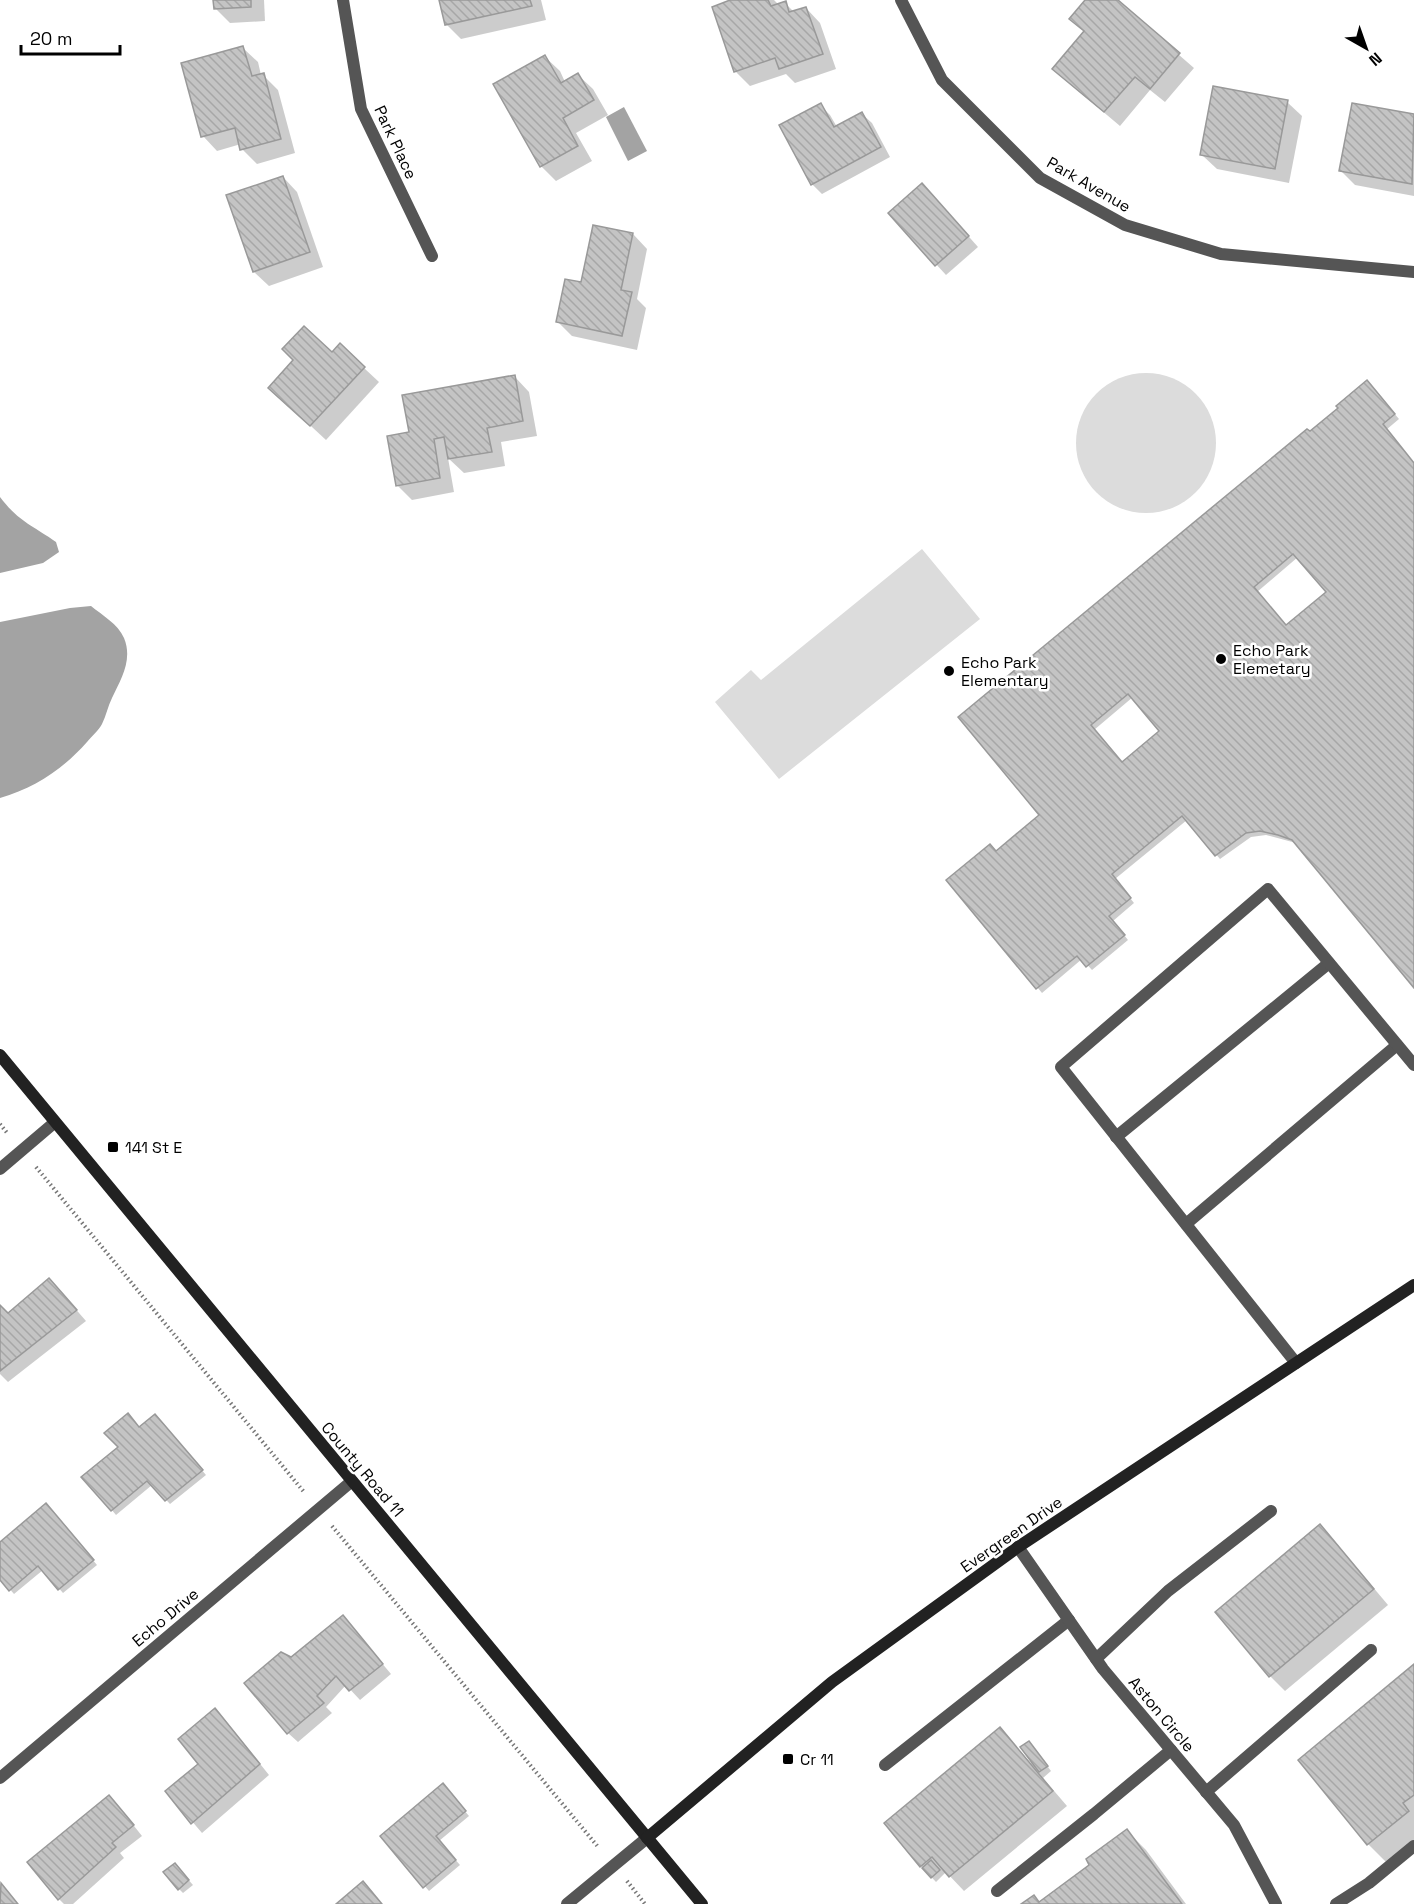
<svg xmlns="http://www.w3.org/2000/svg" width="1414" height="1904" viewBox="0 0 1414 1904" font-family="'Space Grotesk',sans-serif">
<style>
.park{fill:#dcdcdc}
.water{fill:#a3a3a3}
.shadow{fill:#0003;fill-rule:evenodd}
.building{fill:url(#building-back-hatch);stroke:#999;stroke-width:1.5;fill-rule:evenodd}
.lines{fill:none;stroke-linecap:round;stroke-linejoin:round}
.path{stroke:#777;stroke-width:4;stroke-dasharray:1.5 3;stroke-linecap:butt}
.lane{stroke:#555;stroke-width:12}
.street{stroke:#555;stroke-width:12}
.secondary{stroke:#222;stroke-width:12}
.poi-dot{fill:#000;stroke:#fff;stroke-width:2}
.labels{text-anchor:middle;stroke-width:5;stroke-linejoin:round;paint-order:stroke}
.street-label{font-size:16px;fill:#000;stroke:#fff}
.poi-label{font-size:16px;fill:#000;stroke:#fff;text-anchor:start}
</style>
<defs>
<pattern id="building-back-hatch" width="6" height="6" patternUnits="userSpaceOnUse" patternTransform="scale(1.5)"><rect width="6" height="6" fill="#c4c4c4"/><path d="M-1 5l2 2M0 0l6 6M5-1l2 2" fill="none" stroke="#a7a7a7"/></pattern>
</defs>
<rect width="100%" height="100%" fill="#fff"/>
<g class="park">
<circle cx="1146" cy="443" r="70"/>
<path d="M922,549L980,619L779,779L715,702L751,670L761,680Z"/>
</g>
<g class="water">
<path d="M624,107L647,151L628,161L606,117Z"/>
<path d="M0,497C19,522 32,525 56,542L59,552L43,563L0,573Z"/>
<path d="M91,606C102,615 118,624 124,638C133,660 121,679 112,698C108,706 106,716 102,724C99,730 92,736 87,742C63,769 35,788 0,798V622L70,608Z"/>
</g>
<g class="shadow">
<path d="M215,0H264L265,21L230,23L215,8Z"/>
<path d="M441,0H541L546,20L461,39L446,24Z"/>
<path d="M735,0H774L779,5L785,3L794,12L806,8L820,23L836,69L795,83L786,74L750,86L736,72L714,7Z"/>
<path d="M1087,0H1116L1194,68L1165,102L1150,90L1120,126L1069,83L1085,32Z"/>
<path d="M243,48L258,62L261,75H263L278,90L295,153L257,164L242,149L241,144L217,151L203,136Z"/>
<path d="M545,57L560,71L565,82L578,75L593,89L608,115L576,133L592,161L556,181L541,166Z"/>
<path d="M1287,102L1302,116L1289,183L1217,169L1202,155Z"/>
<path d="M820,105L830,115L837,127L862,114L872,123L890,157L822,194L812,184Z"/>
<path d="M1353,105L1414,116V196L1355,185L1341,171Z"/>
<path d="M283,177L297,192L323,267L269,286L254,272Z"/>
<path d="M932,195L978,247L946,275L890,214Z"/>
<path d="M594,227L633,234L647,249L637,299L646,308L637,350L572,336L558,322L582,283Z"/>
<path d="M332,354L364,368L379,382L326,440L285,402Z"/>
<path d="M515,377L529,392L537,436L501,442L505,466L464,473L448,458L454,492L412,500L397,485L410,434Z"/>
<path d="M1372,387L1399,419L1386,430L1414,464V985L1296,843L1266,835L1251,837L1220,859L1187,820L1115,879L1134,903L1113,921L1128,940L1092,970L1082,959L1042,993L948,880L996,853L1041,816L960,717L1309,433ZM1298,557L1328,592L1287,627L1257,592ZM1133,697L1161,731L1122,764L1094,730Z"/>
<path d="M59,1290L86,1321L8,1382L0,1374V1307L8,1315Z"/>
<path d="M160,1421L206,1475L170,1504L152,1485L116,1515L84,1477L120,1447Z"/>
<path d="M50,1509L97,1565L63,1593L43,1570L14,1594L0,1578V1544Z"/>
<path d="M1320,1526L1334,1541L1388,1605L1285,1691L1270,1676Z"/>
<path d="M343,1617L391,1674L360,1700L346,1685L326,1707L332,1713L298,1742L288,1733L291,1659Z"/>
<path d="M1414,1666V1842L1387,1863L1368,1844Z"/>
<path d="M225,1720L269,1775L202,1833L167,1792L200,1764Z"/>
<path d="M1000,1729L1031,1763L1033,1761V1747L1051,1771L1043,1778L1067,1806L964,1891L946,1872L936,1882L921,1866Z"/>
<path d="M447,1790L469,1816L439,1841L460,1865L429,1891L382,1836Z"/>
<path d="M119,1807L142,1836L120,1853L124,1858L73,1904H64L59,1899Z"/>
<path d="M1127,1831L1146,1850L1186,1904H1023L1040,1903L1092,1865Z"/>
<path d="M179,1869L193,1885L183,1893L179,1889Z"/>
</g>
<g class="building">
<path d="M213,0H251V7L214,9Z"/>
<path d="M439,0H530L532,6L445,25Z"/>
<path d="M730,0H768L771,6L786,1L789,12L806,7L823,54L779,69L775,58L734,72L712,7Z"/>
<path d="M1085,0H1118L1180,53L1150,89L1135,77L1104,112L1052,69L1084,31L1069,19Z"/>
<path d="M243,46L252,76L264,73L281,139L240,150L235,128L201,137L181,63Z"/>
<path d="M545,55L561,83L578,73L594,100L563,118L578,146L540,167L493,84Z"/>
<path d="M1213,86L1288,100L1275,169L1200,155Z"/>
<path d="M821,103L834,127L862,112L881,147L811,185L779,125Z"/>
<path d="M1352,103L1414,114L1412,184L1339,171Z"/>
<path d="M283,176L310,252L253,272L226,195Z"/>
<path d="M922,183L969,236L935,266L888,213Z"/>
<path d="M593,225L633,233L621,290L632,292L622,336L556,322L565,279L581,282Z"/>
<path d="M304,326L332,352L340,343L365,367L310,426L268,388L293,360L282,349Z"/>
<path d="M515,375L523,421L487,428L492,452L448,459L444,437L434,439L440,478L396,486L387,436L409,432L402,395Z"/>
<path d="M1367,380L1395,414L1383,424L1414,463V988L1292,840L1278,835L1260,831L1246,833L1215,856L1182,816L1112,874L1131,898L1109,916L1125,935L1086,967L1077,956L1036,989L946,880L990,844L996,851L1039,815L958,717L1307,429L1310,431L1338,408L1336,406ZM1293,554L1326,592L1286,625L1254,587ZM1128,694L1159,731L1122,762L1091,725Z"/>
<path d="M49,1278L77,1310L0,1371V1305L8,1313Z"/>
<path d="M128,1413L139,1427L155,1414L203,1470L165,1501L147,1481L111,1511L81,1477L118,1447L104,1433Z"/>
<path d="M46,1503L94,1560L58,1590L38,1566L9,1591L0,1580V1542Z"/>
<path d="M1320,1524L1374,1589L1269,1677L1215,1612Z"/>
<path d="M343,1615L383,1664L349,1691L336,1676L317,1696L324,1703L287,1734L244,1683L281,1652L291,1657Z"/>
<path d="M1414,1664V1795L1403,1803L1409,1811L1367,1845L1298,1760Z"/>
<path d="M215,1708L260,1764L191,1824L165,1791L198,1764L178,1739Z"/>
<path d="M1000,1727L1053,1791L949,1877L932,1857L920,1867L884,1823Z"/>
<path d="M1029,1741L1048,1766L1039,1772L1020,1747Z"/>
<path d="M443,1783L466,1811L436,1836L456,1860L423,1888L380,1836Z"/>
<path d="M109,1795L134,1825L112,1843L116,1847L58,1900L27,1862Z"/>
<path d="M1127,1829L1182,1904H1021L1034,1895L1039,1902L1089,1865L1086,1859Z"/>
<path d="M931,1860L940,1870L931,1878L922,1868Z"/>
<path d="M175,1863L189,1880L178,1890L163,1872Z"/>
<path d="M363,1881L382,1904H336Z"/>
<path d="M1,1883L18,1904H0Z"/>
</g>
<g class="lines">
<g class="path">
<path d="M0,1124L8,1134"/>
<path d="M36,1167L304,1492"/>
<path d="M332,1526L599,1848"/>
<path d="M627,1881L645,1904"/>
</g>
<g class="lane">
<path d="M1116,1137L1329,963"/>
<path d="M1186,1224L1397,1045"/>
<path d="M1296,1363L1061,1067L1268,889L1414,1065"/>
<path d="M1096,1659L1168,1591L1271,1511"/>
<path d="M885,1765L1069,1620"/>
<path d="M1206,1792L1371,1650"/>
<path d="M997,1891L1094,1814L1171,1750"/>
<path d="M1336,1904L1369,1883L1414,1846"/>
</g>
<g class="street">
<path d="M343,0L361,109L432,256"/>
<path d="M901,0L942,80L1040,178L1125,225L1221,254L1414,272"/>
<path d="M0,1169L54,1123"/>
<path d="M1018,1547L1103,1669L1234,1825L1276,1904"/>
<path d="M0,1778L352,1481"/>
<path d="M567,1904L647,1838"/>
</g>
<g class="secondary">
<path d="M0,1055L702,1904"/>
<path d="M647,1838L832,1682L1018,1547L1414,1285"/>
</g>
</g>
<g class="poi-dot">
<circle cx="1221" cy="659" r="6"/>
<circle cx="949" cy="671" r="6"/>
<rect x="107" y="1141" width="12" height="12" rx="3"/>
<rect x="782" y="1753" width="12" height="12" rx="3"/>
</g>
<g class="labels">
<g class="street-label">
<text transform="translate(396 142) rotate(65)" y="6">Park Place</text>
<text transform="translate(1089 184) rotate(30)" y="6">Park Avenue</text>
<text transform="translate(363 1469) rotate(50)" y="6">County Road 11</text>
<text transform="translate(1011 1534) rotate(-35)" y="6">Evergreen Drive</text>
<text transform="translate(165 1617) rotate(-40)" y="6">Echo Drive</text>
<text transform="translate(1162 1714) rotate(50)" y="6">Aston Circle</text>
</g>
<g class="poi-label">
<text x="1233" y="656">Echo Park<tspan x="1233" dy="18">Elemetary</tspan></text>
<text x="961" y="668">Echo Park<tspan x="961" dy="18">Elementary</tspan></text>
<text x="125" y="1153">141 St E</text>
<text x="800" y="1765">Cr 11</text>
</g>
</g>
<g transform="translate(1366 48) rotate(140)" stroke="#ffffff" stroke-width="4.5" paint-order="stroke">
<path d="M0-4.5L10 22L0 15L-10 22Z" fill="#000000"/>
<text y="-9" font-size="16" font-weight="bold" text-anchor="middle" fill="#000000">N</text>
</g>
<path d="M21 45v9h99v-9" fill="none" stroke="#000000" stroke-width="3"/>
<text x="30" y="45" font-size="18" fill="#000000" stroke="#ffffff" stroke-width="4.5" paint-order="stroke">20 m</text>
</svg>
